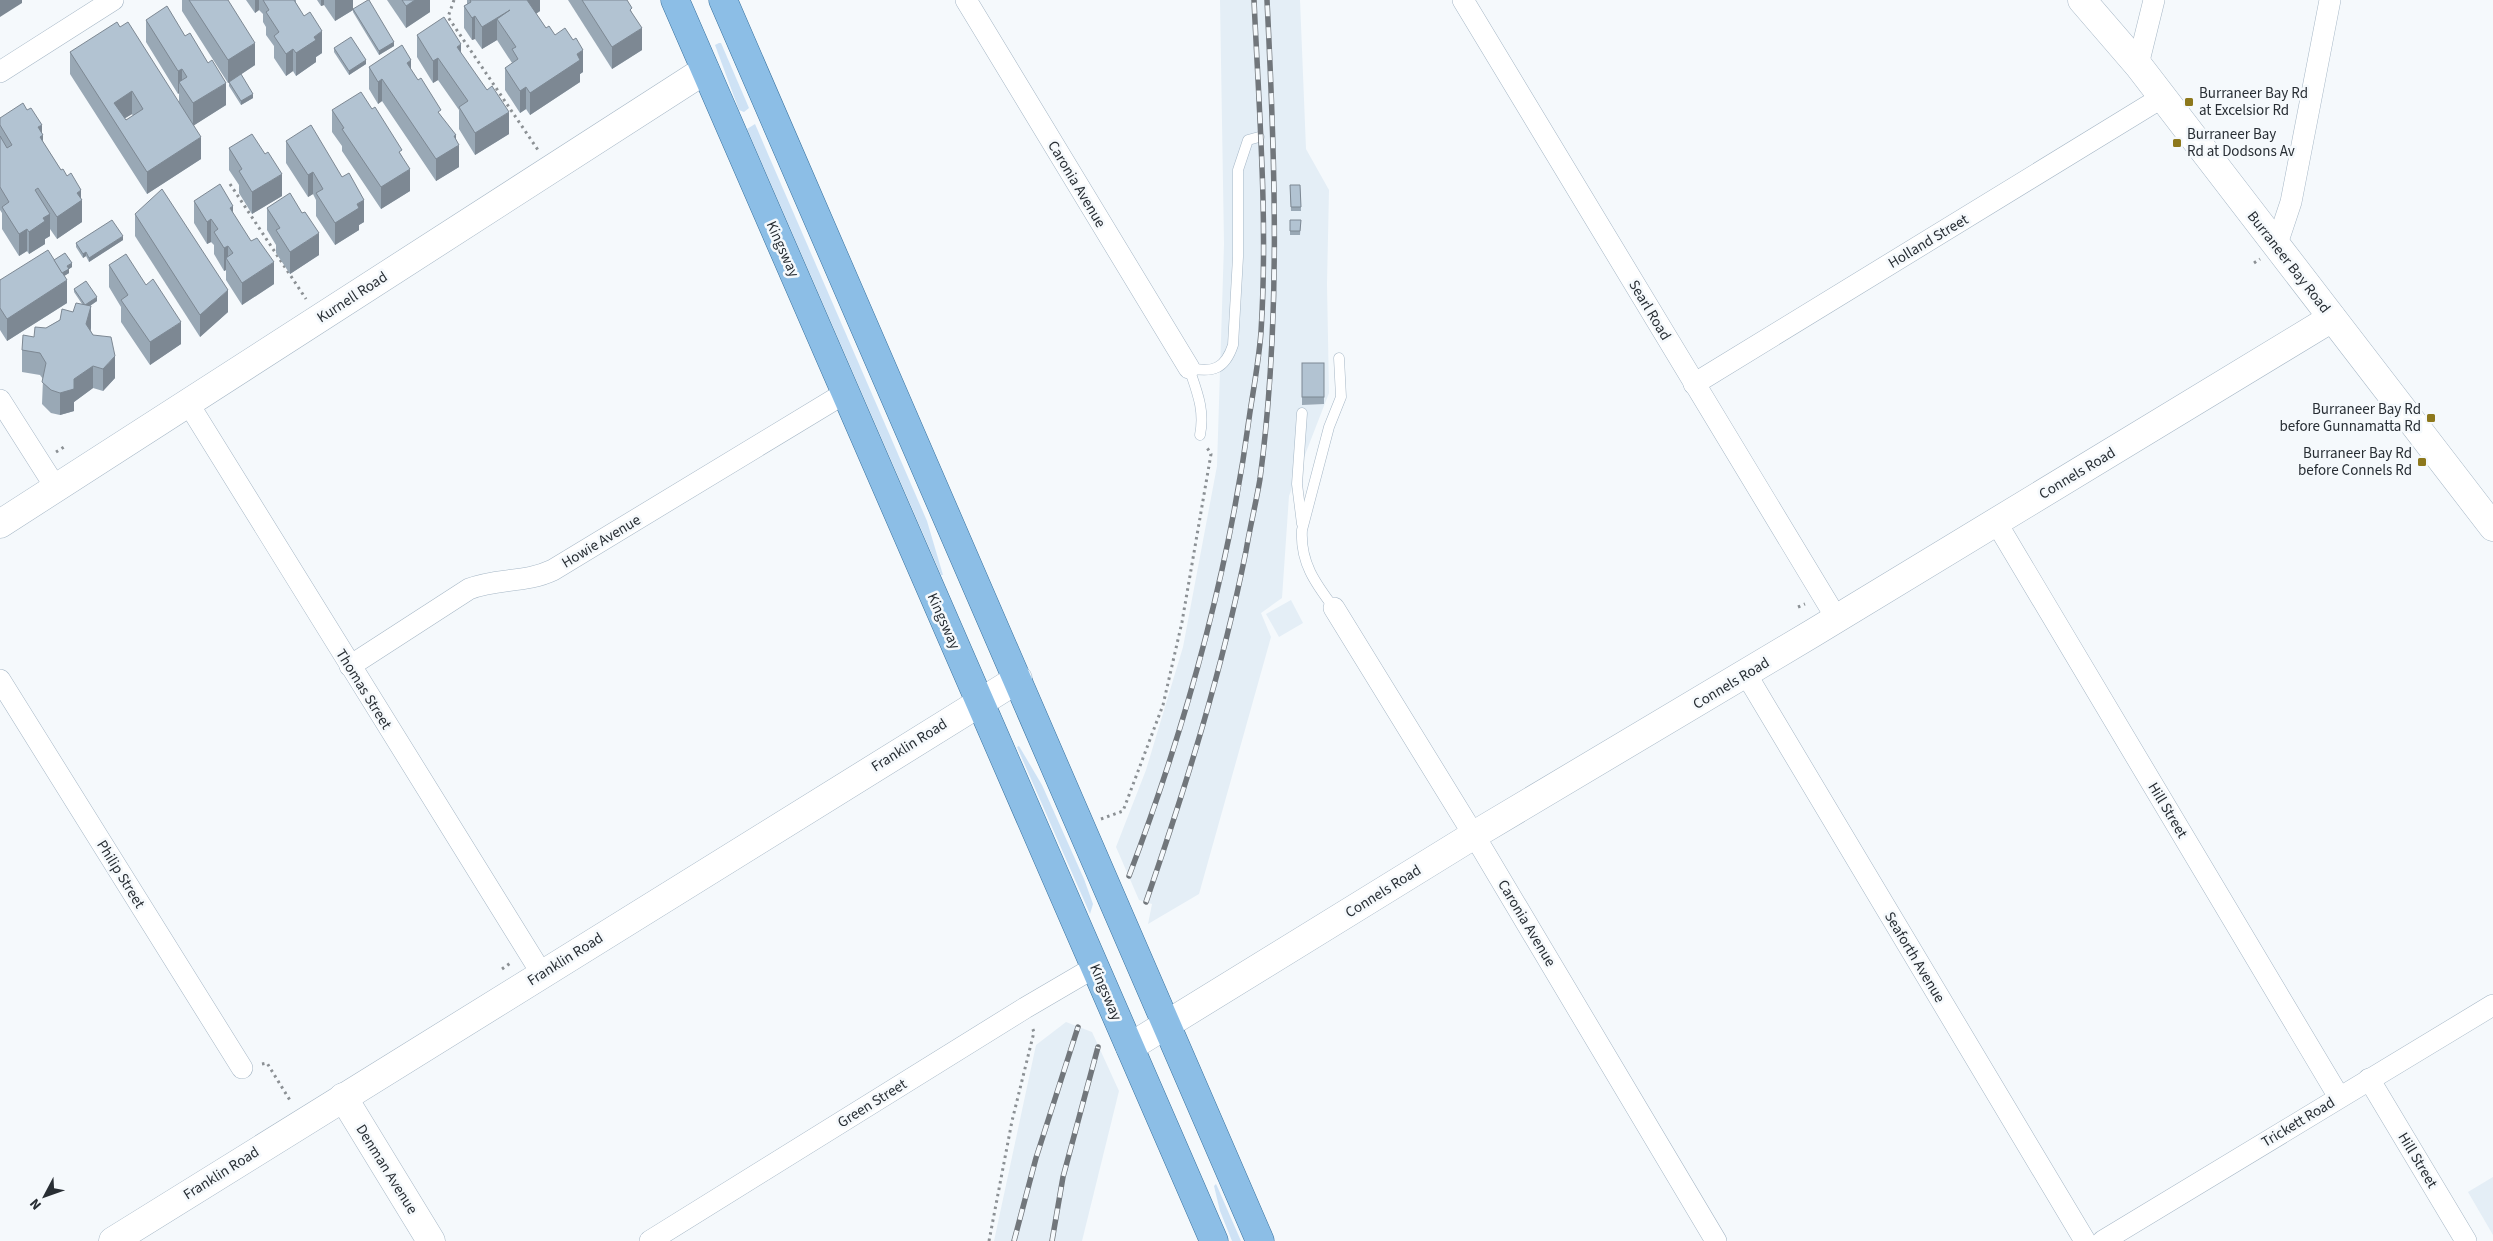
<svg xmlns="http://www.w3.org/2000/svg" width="2493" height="1241" viewBox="0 0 2493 1241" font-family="'Source Sans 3',sans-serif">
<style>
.built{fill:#e4eef6}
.green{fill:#cee2f5}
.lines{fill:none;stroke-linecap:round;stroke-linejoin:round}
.lane-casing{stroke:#a6b7c6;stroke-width:11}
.street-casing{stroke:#a6b7c6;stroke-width:22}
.secondary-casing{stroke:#a6b7c6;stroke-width:29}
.primary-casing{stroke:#37709d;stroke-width:29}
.path{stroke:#8b9094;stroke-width:3;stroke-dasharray:2.5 4;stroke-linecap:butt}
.lane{stroke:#fff;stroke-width:10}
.street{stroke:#fff;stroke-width:21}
.secondary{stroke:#fff;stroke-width:28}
.primary{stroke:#8cbee6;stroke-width:28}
.rail-casing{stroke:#71767b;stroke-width:5.5}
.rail{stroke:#f5f9fc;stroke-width:4;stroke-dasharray:11;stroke-linecap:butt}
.wall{fill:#99a8b5;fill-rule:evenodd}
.shaded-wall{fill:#7d8893}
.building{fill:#b2c3d2;stroke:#7d8893;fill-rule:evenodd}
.poi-dot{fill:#8d781c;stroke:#f5f9fc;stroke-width:2}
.labels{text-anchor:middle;stroke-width:5;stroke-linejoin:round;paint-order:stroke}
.poi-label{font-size:15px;fill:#282e34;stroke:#f5f9fc;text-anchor:start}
.street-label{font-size:15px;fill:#282e34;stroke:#f5f9fc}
</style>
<rect width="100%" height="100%" fill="#f5f9fc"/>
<g class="built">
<path d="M1220,0H1300L1306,149L1329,190L1327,284L1329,393L1289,496L1282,598L1261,613L1271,637L1199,894L1148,924L1152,904L1139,900L1116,847L1146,770L1183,647L1217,466L1224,244Z"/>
<path d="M1291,600L1303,623L1279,637L1266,614Z"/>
<path d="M1066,1022L1092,1032L1119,1091L1082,1241H994L1036,1045Z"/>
<path d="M2493,1177V1235L2468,1192Z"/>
</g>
<g class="green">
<path d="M719,43H721L749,108L744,112L739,110L715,45Z"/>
<path d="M755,124L927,521L943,575H941L747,129Z"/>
<path d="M1019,746L1042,785L1084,879L1093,904L1090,914L1017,747Z"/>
<path d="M1216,1184L1217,1186L1241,1241H1232L1220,1211L1214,1186Z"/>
</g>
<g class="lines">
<g class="lane-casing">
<g id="lane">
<path d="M1189,368C1213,373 1225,369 1233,345L1238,257V170L1248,140L1259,137"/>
<path d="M1189,368C1197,392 1205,410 1200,435"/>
<path d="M1302,524L1297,484L1302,413"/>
<path d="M1334,608C1315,583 1300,562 1302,530L1329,427L1341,397L1339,358"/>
</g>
</g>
<g class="street-casing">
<g id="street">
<path d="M966,0L1189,368"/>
<path d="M1463,0L1837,619"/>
<path d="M2138,65L2154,0"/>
<path d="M0,72L113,0"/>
<path d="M2276,247L2291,202L2330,0"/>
<path d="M1694,384L2161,98"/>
<path d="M0,400L56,488"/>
<path d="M188,403L542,974"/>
<path d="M1996,522L2339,1097"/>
<path d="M1334,608L1483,850L1716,1241"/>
<path d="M350,666L469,589C496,578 526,583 553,570L845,393"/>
<path d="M1746,674L2085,1241"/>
<path d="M0,680L242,1068"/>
<path d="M2369,1079L2466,1241"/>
<path d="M650,1241L1025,1008L1095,967"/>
<path d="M2103,1241L2493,1005"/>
</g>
</g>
<g class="secondary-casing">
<g id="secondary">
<path d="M2082,0L2138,65L2493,527"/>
<path d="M0,524L705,70"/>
<path d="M1130,1047L1474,835L1813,633L2332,318"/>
<path d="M343,1097L431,1241"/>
<path d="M113,1241L1018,679"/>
</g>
</g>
<g class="primary-casing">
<g id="primary">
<path d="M675,0L1214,1241"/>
<path d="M723,0L1260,1241"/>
</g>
</g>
<g class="path">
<path d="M454,0L448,17L538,150"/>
<path d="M230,184L306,299"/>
<path d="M2254,263L2260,259"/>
<path d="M56,452L64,447"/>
<path d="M1798,607L1805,604"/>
<path d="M1101,819L1123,811L1163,705L1182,622L1211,454L1206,446"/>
<path d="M502,969L512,962"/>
<path d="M262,1064L267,1063L291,1102"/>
<path d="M989,1241L1012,1121L1034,1032L1032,1027"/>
</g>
<use href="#lane" class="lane"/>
<use href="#street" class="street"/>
<use href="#secondary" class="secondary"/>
<use href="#primary" class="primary"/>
<g class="rail-casing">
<g id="rail">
<path d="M1129,876C1186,726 1229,572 1250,412C1254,386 1259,359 1261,332C1268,222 1259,110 1254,0"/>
<path d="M1146,902C1186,786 1222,671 1246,551C1250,527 1256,503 1260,479C1281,320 1275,159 1267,0"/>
<path d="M1014,1241L1036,1158L1078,1027"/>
<path d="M1052,1241L1063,1177L1098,1047"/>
</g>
</g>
<use href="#rail" class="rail"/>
</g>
<g class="wall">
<path d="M182,0H228L255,65L234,79L253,98L241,105L229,86V82L228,83L182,11Z"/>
<path d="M246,0H296V3L322,53L316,57V62L296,76L293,71L286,76L274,58V46L266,35V27L263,22V14L259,10L255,13Z"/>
<path d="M317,0H353V10L335,21L324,5L321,6Z"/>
<path d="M387,0H430V12L406,28Z"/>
<path d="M467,0H540V11L536,14L546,28L555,35L583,72L580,74V82L530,115L526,109L520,113L505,90V68L512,63L497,40L482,49L475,39L472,40L464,28V6L467,4Z"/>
<path d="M568,0H627L632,13L642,50L612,69Z"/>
<path d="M353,9L394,46L379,55L353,12Z"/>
<path d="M146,20L226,105L194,125L201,159L147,194L70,74V52L120,27L179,103V93L178,94L146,42ZM132,114L133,116L126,120L124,118Z"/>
<path d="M417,35L461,54L509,134L475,155L459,129V110L438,80L433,83L417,57Z"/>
<path d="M334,48L366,64L349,75L334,52Z"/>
<path d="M369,67L411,70L456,139L459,167L436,181L382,101L378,104L369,89Z"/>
<path d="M372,109L402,156L410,191L381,209L342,151V146L332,132V110Z"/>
<path d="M0,118L42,132L43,142L61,170L81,199L82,222L57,239L50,229V236L45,239V244L29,254L27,251L19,256L2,229V213L0,210Z"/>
<path d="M286,141L364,222L359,225V230L335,245L316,216V200L313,194L308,197L286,163Z"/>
<path d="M229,148L282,196L252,214L239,193V185L229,170Z"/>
<path d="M1290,185H1300L1301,211H1291Z"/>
<path d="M194,201L233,214L274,284L242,305L226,280V270L224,271L214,254V245L211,242L207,244L194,223Z"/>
<path d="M267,208L319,255L290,274L276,253V245L267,230Z"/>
<path d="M135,214L228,312L200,337L135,236Z"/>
<path d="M1290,220H1301L1300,235H1290Z"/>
<path d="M123,240L89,262L86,256L83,258L76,247V243Z"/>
<path d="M54,260L72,267L69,269V273L64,276L67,303L7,341L0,330V280Z"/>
<path d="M109,265L181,344L150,365L121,322V307L109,287Z"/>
<path d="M74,289L97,301L90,306L91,328V331L115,378L103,391L93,388L74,402V411L60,415L51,413L42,404L43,379L40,375L22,372V350L34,337L46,328L73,312L82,304L74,292Z"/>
<path d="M1302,363H1324V404L1302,405Z"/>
</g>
<g class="shaded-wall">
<path d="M0,0H22V3L0,17Z"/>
<path d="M255,0H259V10L255,13Z"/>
<path d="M321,0H324V5L321,6Z"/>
<path d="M335,0H353V10L335,21Z"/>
<path d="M415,0H430V12L406,28V6Z"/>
<path d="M526,0H540V11L526,20Z"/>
<path d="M510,10L497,19V40L482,49V27Z"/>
<path d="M475,16V39L472,40V18Z"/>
<path d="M642,28V50L612,69V47Z"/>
<path d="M322,31V53L316,57V62L296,76V53L314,37Z"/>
<path d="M394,42V46L379,55V51Z"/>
<path d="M255,43V65L228,83V60Z"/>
<path d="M461,44V66L457,47Z"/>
<path d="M293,49V71L286,76V54Z"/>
<path d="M583,50V72L580,74V82L530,115V93L577,54Z"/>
<path d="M438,58V80L433,83V61Z"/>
<path d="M366,60V64L349,75V71Z"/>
<path d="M411,60V82L407,63Z"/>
<path d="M182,69V86L179,82V93L178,94V71Z"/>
<path d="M382,79V101L378,104V82Z"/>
<path d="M226,83V105L193,126V103Z"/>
<path d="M526,87V109L520,113V91Z"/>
<path d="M132,91V114L116,124L114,103Z"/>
<path d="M253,94V98L241,105V101Z"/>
<path d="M509,112V134L475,155V133Z"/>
<path d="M42,125V136L43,135V157L38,127Z"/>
<path d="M456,135V147L459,145V167L436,181V159L454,136Z"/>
<path d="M201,137V159L147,194V172Z"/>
<path d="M410,169V191L381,209V187Z"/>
<path d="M313,172V194L308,197V175Z"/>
<path d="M282,174V196L252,214V192Z"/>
<path d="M81,190V201L82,200V222L57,239V217L77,193Z"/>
<path d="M364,200V222L359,225V230L335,245V223L357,204Z"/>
<path d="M233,206V228L230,208Z"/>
<path d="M50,214V236L45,239V244L29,254V232L43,218Z"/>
<path d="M211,219V242L207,244V222Z"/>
<path d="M27,229V251L19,256V234Z"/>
<path d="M319,233V255L290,274V252Z"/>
<path d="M123,236V240L89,262V258Z"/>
<path d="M228,246V261L226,258V270L224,271V248Z"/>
<path d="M86,252V256L83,258V254Z"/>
<path d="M274,262V284L242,305V283Z"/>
<path d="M72,263V267L69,269V273L61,278V274L67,266Z"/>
<path d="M67,280V303L7,341V319Z"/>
<path d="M228,290V312L200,337V315Z"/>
<path d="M97,297V301L85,309V305Z"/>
<path d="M91,306V328L86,347V324Z"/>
<path d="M181,322V344L150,365V342Z"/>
<path d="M115,356V378L103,391V369Z"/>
<path d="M93,366V388L74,402V411L60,415V393L74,379Z"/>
</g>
<g class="building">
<path d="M189,0H228L255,43L228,60Z"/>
<path d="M263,0H294L304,16L310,12L322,31L314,37L316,40L296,53L293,49L286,54L274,36L279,32L266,12L269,10Z"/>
<path d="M368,0H369L394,42L379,51L353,9Z"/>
<path d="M402,0H415L406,6Z"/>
<path d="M470,0H527L546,28L549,26L555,35L565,28L573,40L576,38L583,50L577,54L580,60L530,93L526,87L520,91L505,68L518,59L512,49L516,47L497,19L510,10L482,27L475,16L472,18L464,6L471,2Z"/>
<path d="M582,0H627L632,8L630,10L642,28L612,47Z"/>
<path d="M167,6L185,36L190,33L208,63L212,60L226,83L193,103L179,82L187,77L182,69L178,71L146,20Z"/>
<path d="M444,17L461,44L457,47L487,90L492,86L509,112L475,133L459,107L468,101L438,58L433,61L417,35Z"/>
<path d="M117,22L120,27L128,22L201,137L147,172L70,52ZM132,91L143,109L126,120L114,103Z"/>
<path d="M351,37L366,60L349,71L334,48Z"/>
<path d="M402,45L411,60L407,63L418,80L421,78L441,110L438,112L456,135L454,136L459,145L436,159L382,79L378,82L369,67Z"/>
<path d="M241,74L253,94L241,101L229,82Z"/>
<path d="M361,92L372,109L375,107L402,150L399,152L410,169L381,187L342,129L344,128L332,110Z"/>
<path d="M23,103L27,110L31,108L42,125L38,127L43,135L40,137L61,170L63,169L67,176L71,173L81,190L77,193L82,200L57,217L38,188L35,190L50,214L43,218L45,221L29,232L27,229L19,234L2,207L9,202L0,187V136L7,148L12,145L0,125V118Z"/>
<path d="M311,125L342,177L349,173L364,200L357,204L359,208L335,223L316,193L323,189L313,172L308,175L286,141Z"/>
<path d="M252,134L265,154L268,152L282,174L252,192L239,171L242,169L229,148Z"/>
<path d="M220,184L233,206L230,208L251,241L257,238L274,262L242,283L226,258L233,253L228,246L224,248L214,232L218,229L211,219L207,222L194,201Z"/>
<path d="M1290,185H1300L1301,207H1291Z"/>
<path d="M162,189L228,290L200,315L135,214Z"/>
<path d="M290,193L302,213L305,212L319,233L290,252L276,230L280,228L267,208Z"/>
<path d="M112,220L123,236L89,258L86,252L83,254L76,243Z"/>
<path d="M1290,220H1301L1300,231H1290Z"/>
<path d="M48,250L67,280L7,319L0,308V280Z"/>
<path d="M65,253L72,263L67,266L69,269L62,273L54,260Z"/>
<path d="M126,254L146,285L153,279L181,322L150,342L121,300L128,295L109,265Z"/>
<path d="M86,281L97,297L85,305L74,289Z"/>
<path d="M76,303L91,306L86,324L93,335L111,337L115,356L103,369L93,366L74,379V389L60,393L51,390L42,382L46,363L40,353L22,350L23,335L34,337L35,327L46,328L60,320L62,309L73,312Z"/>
<rect x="1302" y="363" width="22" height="34"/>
</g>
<g class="poi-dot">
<rect x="2184" y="97" width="10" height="10" rx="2.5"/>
<rect x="2172" y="138" width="10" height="10" rx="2.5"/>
<rect x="2426" y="413" width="10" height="10" rx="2.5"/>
<rect x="2417" y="457" width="10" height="10" rx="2.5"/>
</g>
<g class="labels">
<g class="poi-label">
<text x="2199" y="98">Burraneer Bay Rd<tspan x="2199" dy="17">at Excelsior Rd</tspan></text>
<text x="2187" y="139">Burraneer Bay<tspan x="2187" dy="17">Rd at Dodsons Av</tspan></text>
<text x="2421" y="414" text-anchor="end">Burraneer Bay Rd<tspan x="2421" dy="17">before Gunnamatta Rd</tspan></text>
<text x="2412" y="458" text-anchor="end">Burraneer Bay Rd<tspan x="2412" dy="17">before Connels Rd</tspan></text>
</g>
<g class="street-label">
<text transform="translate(1077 184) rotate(59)" y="5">Caronia Avenue</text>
<text transform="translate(1928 241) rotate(-31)" y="5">Holland Street</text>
<text transform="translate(783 249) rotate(66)" y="5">Kingsway</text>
<text transform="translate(2289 262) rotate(52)" y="5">Burraneer Bay Road</text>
<text transform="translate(352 297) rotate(-33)" y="5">Kurnell Road</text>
<text transform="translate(1650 310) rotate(59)" y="5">Searl Road</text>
<text transform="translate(2077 473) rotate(-31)" y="5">Connels Road</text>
<text transform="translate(601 541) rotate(-31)" y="5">Howie Avenue</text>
<text transform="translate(944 621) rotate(66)" y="5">Kingsway</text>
<text transform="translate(1731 683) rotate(-31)" y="5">Connels Road</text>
<text transform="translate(364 689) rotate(58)" y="5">Thomas Street</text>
<text transform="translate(909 745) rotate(-32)" y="5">Franklin Road</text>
<text transform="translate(2168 810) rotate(59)" y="5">Hill Street</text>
<text transform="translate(121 874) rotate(58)" y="5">Philip Street</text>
<text transform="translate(1383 891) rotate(-32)" y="5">Connels Road</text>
<text transform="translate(1527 923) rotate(59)" y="5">Caronia Avenue</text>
<text transform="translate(1915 957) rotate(59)" y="5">Seaforth Avenue</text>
<text transform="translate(565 959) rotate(-32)" y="5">Franklin Road</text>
<text transform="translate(1106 992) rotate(67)" y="5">Kingsway</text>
<text transform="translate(872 1103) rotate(-32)" y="5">Green Street</text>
<text transform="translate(2298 1122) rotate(-31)" y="5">Trickett Road</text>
<text transform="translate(2418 1160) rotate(59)" y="5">Hill Street</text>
<text transform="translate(387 1169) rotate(58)" y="5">Denman Avenue</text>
<text transform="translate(221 1173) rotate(-32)" y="5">Franklin Road</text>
</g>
</g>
<g transform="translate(45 1196) rotate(229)" stroke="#f5f9fc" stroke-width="4" paint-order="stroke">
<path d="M0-4L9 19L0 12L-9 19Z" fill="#282e34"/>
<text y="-8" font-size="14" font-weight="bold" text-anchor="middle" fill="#282e34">N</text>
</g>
</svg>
